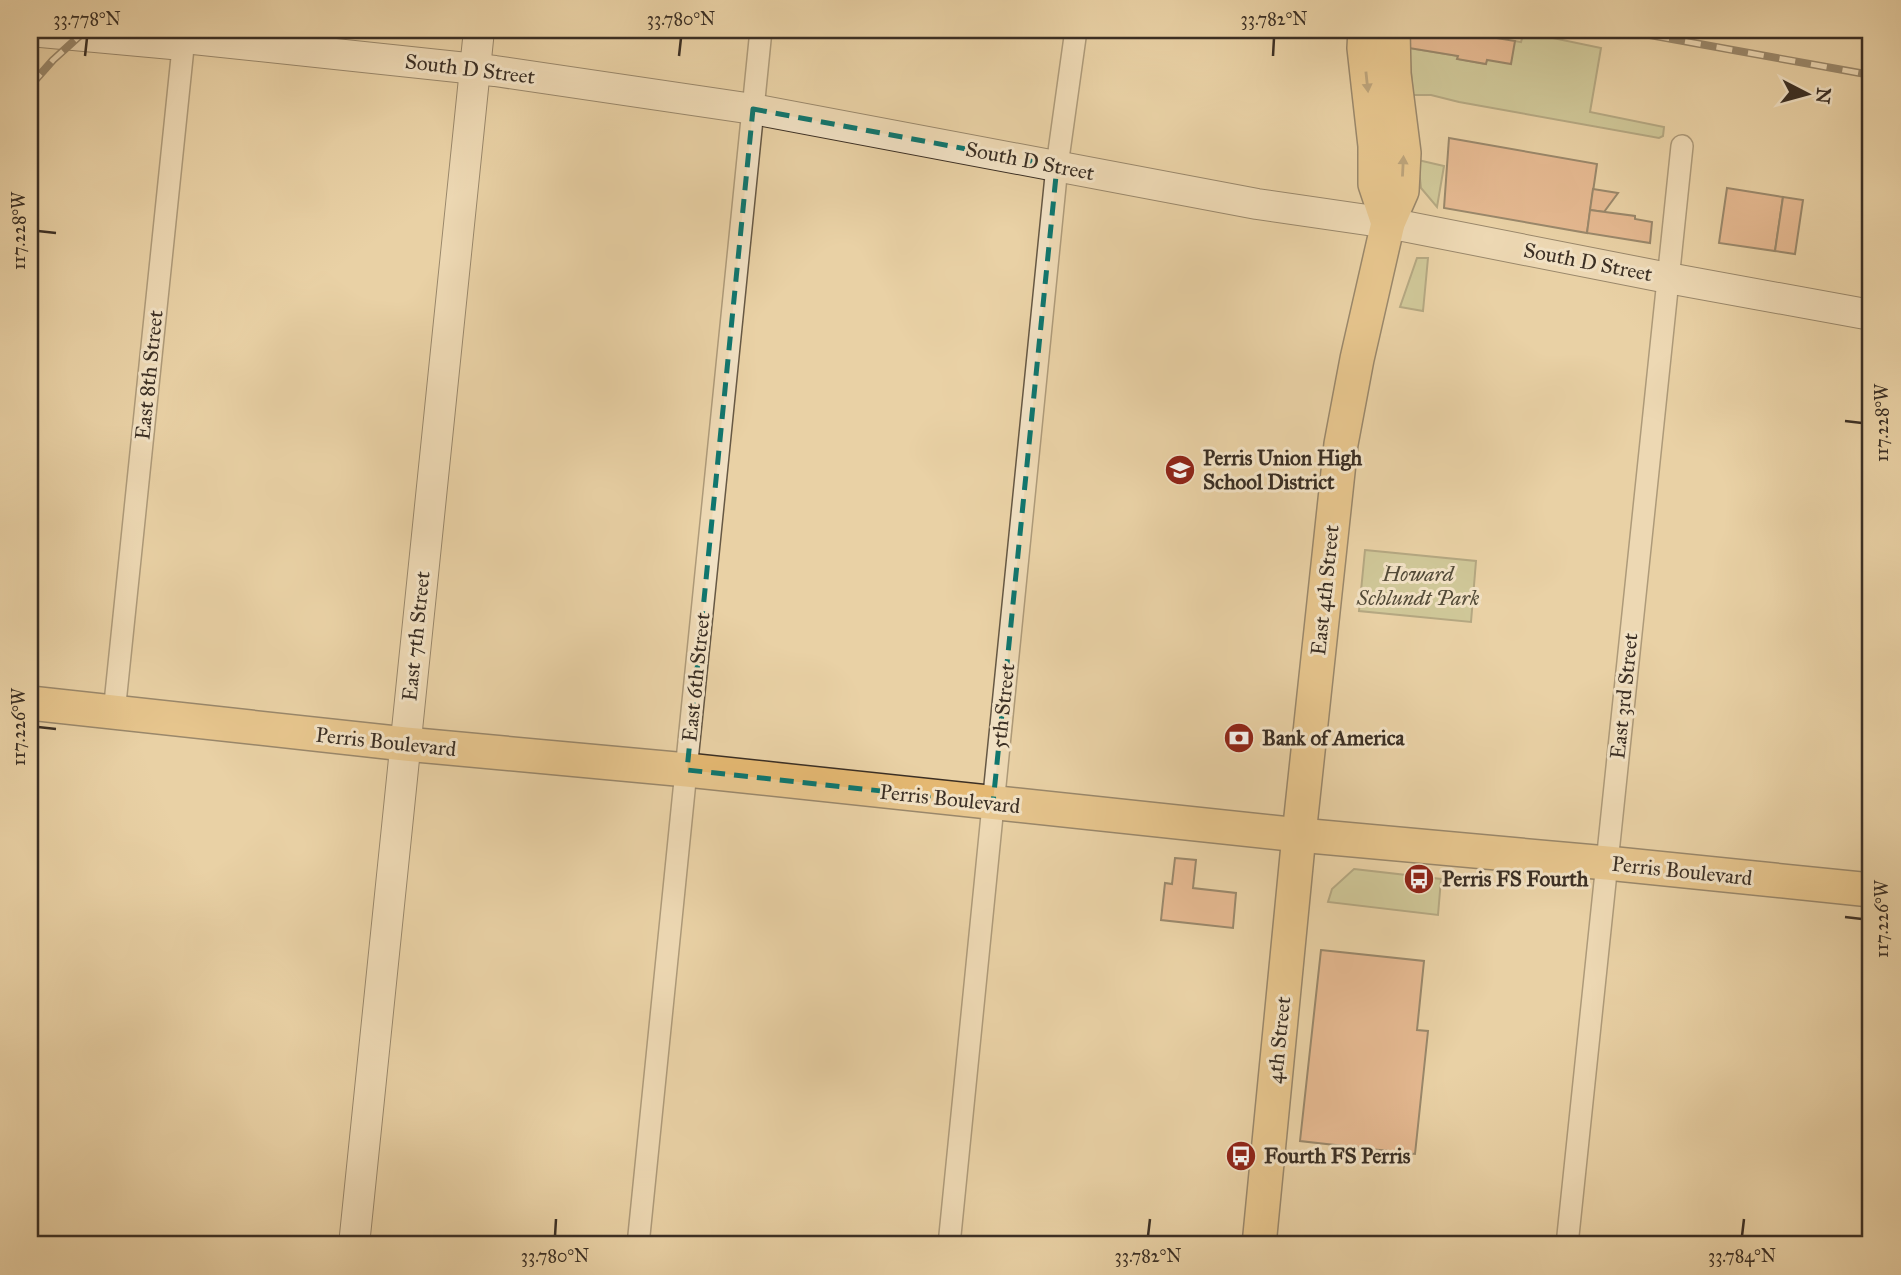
<svg xmlns="http://www.w3.org/2000/svg" width="1901" height="1275" viewBox="0 0 1901 1275" font-family="'IM FELL Great Primer',serif">
<style>
.green{fill:#b1bd8a;stroke:#767657;stroke-width:2}
.building{fill:#df9c78;stroke:#3b2f24;stroke-width:2}
.lines{fill:none;stroke-linecap:round;stroke-linejoin:round}
.street-casing{stroke:#665844;stroke-width:24}
.secondary-casing{stroke:#3b2f24;stroke-width:32}
.primary-casing{stroke:#3b2f24;stroke-width:36}
.street{stroke:#f1e1c4;stroke-width:21}
.secondary{stroke:#f1e1c4;stroke-width:30}
.primary{stroke:#e4b872;stroke-width:33}
.rail-casing{stroke:#3b2f24;stroke-width:8}
.rail{stroke:#f1e1c4;stroke-width:5;stroke-dasharray:16;stroke-linecap:butt}
.oneway{fill:#876d47}
.marked{fill:none;stroke:#0f766e;stroke-width:5;stroke-dasharray:14 9;stroke-linejoin:round}
.ticks{fill:none;stroke:#3b2f24;stroke-width:2.5}
.labels{text-anchor:middle;stroke-width:6;stroke-linejoin:round;paint-order:stroke}
.street-label{font-size:21px;fill:#3b2f24;stroke:#f1e1c4}
.poi-label{font-size:21px;font-weight:bold;fill:#3b2f24;stroke:#f1e1c4;text-anchor:start}
.park-label{font-size:21px;font-style:italic;fill:#534b38;stroke:#f1e1c4}
.neatline{fill:none;stroke:#3b2f24;stroke-width:2.5}
.ticks-label{font-size:18px;text-anchor:middle;fill:#3b2f24}
</style>
<rect width="100%" height="100%" fill="#e9d1a5"/>
<filter id="stains"><feTurbulence type="fractalNoise" baseFrequency=".00286" numOctaves="4"/><feColorMatrix values="0 0 0 0 .2 0 0 0 0 .09 0 0 0 0 .02 0 0 0 .5 -.17"/></filter>
<radialGradient id="worn" r=".72"><stop offset=".6" stop-color="#630" stop-opacity="0"/><stop offset="1" stop-color="#630" stop-opacity=".3"/></radialGradient>
<g class="green">
<path d="M1524,32L1601,48L1590,112L1664,127L1663,136L1659,138L1459,102L1431,95H1413L1409,48L1458,56V59L1485,64L1487,60L1515,41L1521,42Z"/>
<path d="M1418,160L1444,166L1437,207L1421,188Z"/>
<path d="M1417,258H1428L1423,311L1400,307Z"/>
<path d="M1365,550L1476,561L1471,622L1359,611Z"/>
<path d="M1354,869L1441,879L1438,915L1328,902L1332,889Z"/>
</g>
<g class="building">
<path d="M1411,30H1482L1497,32L1496,38L1515,41L1511,64L1487,60L1486,64L1457,59L1458,56L1409,48Z"/>
<path d="M1449,138L1597,164L1587,233L1444,208Z"/>
<path d="M1727,188L1783,197L1775,251L1719,243Z"/>
<path d="M1593,189L1618,193L1604,212L1590,210Z"/>
<path d="M1783,197L1803,200L1795,254L1775,251Z"/>
<path d="M1590,210L1635,216V219L1652,222L1650,243L1587,233Z"/>
<path d="M1175,858L1196,860L1193,888L1236,893L1233,928L1161,920L1165,883L1172,884Z"/>
<path d="M1321,950L1424,961L1417,1030L1428,1031L1415,1154L1300,1141Z"/>
</g>
<g class="lines">
<g class="street-casing">
<g id="street">
<path d="M114,713L184,38"/>
<path d="M638,1245L761,30"/>
<path d="M949,1245L1057,166L1076,30"/>
<path d="M1567,1245L1682,146"/>
</g>
</g>
<g class="secondary-casing">
<g id="secondary">
<path d="M174,30L184,38L495,71L753,109L1257,204L1388,223L1668,278L1871,315"/>
<path d="M30,31L172,44L184,38"/>
<path d="M354,1245L479,30"/>
</g>
</g>
<g class="primary-casing">
<g id="primary">
<path d="M1365,30L1364,48L1375,146V184L1388,223"/>
<path d="M30,703L405,744L687,770L1299,835L1607,863L1871,890"/>
<path d="M1259,1245L1299,835L1341,444L1357,359L1388,223L1402,191L1404,153L1394,74L1393,30"/>
</g>
</g>
<use href="#street" class="street"/>
<use href="#secondary" class="secondary"/>
<use href="#primary" class="primary"/>
<g class="rail-casing">
<g id="rail">
<path d="M1622,30L1871,75"/>
<path d="M30,86L53,60L86,30"/>
</g>
</g>
<use href="#rail" class="rail"/>
</g>
<defs><path id="oneway-solid" d="M-6-.8H1V-3.2L6.5 0L1 3.2V.8H-6Z" transform="scale(1.75)"/></defs>
<g class="oneway">
<use href="#oneway-solid" transform="translate(1367 82) rotate(84)"/>
<use href="#oneway-solid" transform="translate(1403 166) rotate(-87)"/>
</g>
<path d="M0 0H1901V1275H0ZM753,109L1057,166L993,803L687,770Z" fill="#e9d1a5" fill-opacity=".55" fill-rule="evenodd"/>
<path class="marked" d="M753,109L1057,166L993,803L687,770Z"/>
<path class="ticks" d="M85,56L87,38M679,56L681,38M1273,56L1274,38M38,231L56,233M1845,421L1862,423M38,727L56,729M1845,917L1862,919M555,1236L556,1219M1148,1236L1150,1219M1742,1236L1744,1219"/>
<defs>
<g id="school-disc" transform="scale(1.575)"><circle r="9.5" fill="#8f2418" stroke="#f1e1c4"/><path d="M0-5L7-2L0 1L-7-2ZM-4 1L0 2.5L4 1V4Q0 6-4 4Z" fill="#fff"/></g>
<g id="bank-disc" transform="scale(1.575)"><circle r="9.5" fill="#8f2418" stroke="#f1e1c4"/><path d="M-6-4H6V4H-6ZM0-2.3a2.3 2.3 0 1 0 0 4.6a2.3 2.3 0 1 0 0-4.6Z" fill="#fff"/></g>
<g id="bus-disc" transform="scale(1.575)"><circle r="9.5" fill="#8f2418" stroke="#f1e1c4"/><path d="M-5-6H5V4H4V6H2V4H-2V6H-4V4H-5ZM-3.5-4V0h7V-4ZM-3.5 1.2v1.5H-2V1.2ZM2 1.2v1.5H3.5V1.2Z" fill="#fff"/></g>
</defs>
<g fill-rule="evenodd">
<use href="#school-disc" x="1180" y="470"/>
<use href="#bank-disc" x="1239" y="738"/>
<use href="#bus-disc" x="1419" y="879"/>
<use href="#bus-disc" x="1241" y="1156"/>
</g>
<g class="labels">
<g class="street-label">
<text transform="translate(470 69) rotate(7)" y="7">South D Street</text>
<text transform="translate(1030 161) rotate(11)" y="7">South D Street</text>
<text transform="translate(1588 262) rotate(11)" y="7">South D Street</text>
<text transform="translate(149 375) rotate(-84)" y="7">East 8th Street</text>
<text transform="translate(1325 590) rotate(-84)" y="7">East 4th Street</text>
<text transform="translate(416 636) rotate(-84)" y="7">East 7th Street</text>
<text transform="translate(696 677) rotate(-84)" y="7">East 6th Street</text>
<text transform="translate(1624 696) rotate(-84)" y="7">East 3rd Street</text>
<text transform="translate(1003 706) rotate(-84)" y="7">5th Street</text>
<text transform="translate(386 742) rotate(6)" y="7">Perris Boulevard</text>
<text transform="translate(950 799) rotate(6)" y="7">Perris Boulevard</text>
<text transform="translate(1682 871) rotate(6)" y="7">Perris Boulevard</text>
<text transform="translate(1279 1040) rotate(-84)" y="7">4th Street</text>
</g>
<g class="poi-label">
<text x="1203" y="465">Perris Union High<tspan x="1203" dy="24">School District</tspan></text>
<text x="1262" y="745">Bank of America</text>
<text x="1442" y="886">Perris FS Fourth</text>
<text x="1264" y="1163">Fourth FS Perris</text>
</g>
<g class="park-label">
<text x="1418" y="581">Howard<tspan x="1418" dy="24">Schlundt Park</tspan></text>
</g>
</g>
<rect width="1901" height="1275" fill="none" stroke="#e9d1a5" stroke-width="77"/>
<g transform="translate(1807 94) rotate(96)" stroke="#f1e1c4" stroke-width="5" paint-order="stroke">
<path d="M0-5L12 26L0 18L-12 26Z" fill="#3b2f24"/>
<text y="-10" font-size="19" font-weight="bold" text-anchor="middle" fill="#3b2f24">N</text>
</g>
<rect x="38" y="38" width="1824" height="1198" class="neatline"/>
<g class="ticks-label">
<text x="87" y="25">33.778°N</text>
<text x="681" y="25">33.780°N</text>
<text x="1274" y="25">33.782°N</text>
<text transform="translate(19 231) rotate(-90)" y="6">117.228°W</text>
<text transform="translate(1882 423) rotate(-90)" y="6">117.228°W</text>
<text transform="translate(19 727) rotate(-90)" y="6">117.226°W</text>
<text transform="translate(1882 919) rotate(-90)" y="6">117.226°W</text>
<text x="555" y="1262">33.780°N</text>
<text x="1148" y="1262">33.782°N</text>
<text x="1742" y="1262">33.784°N</text>
</g>
<rect width="100%" height="100%" filter="url(#stains)"/>
<rect width="100%" height="100%" fill="url(#worn)"/>
</svg>
